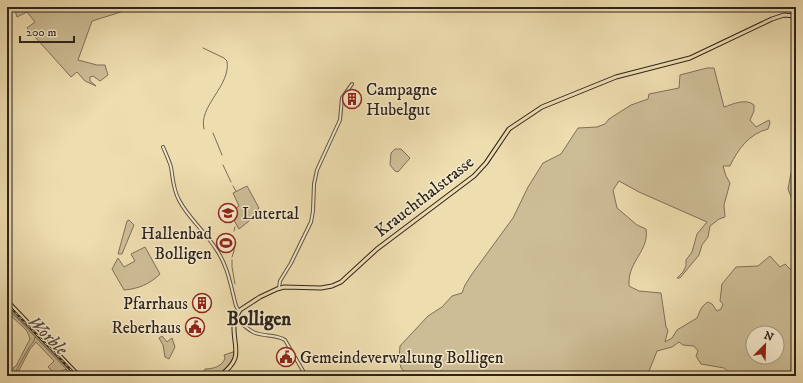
<svg xmlns="http://www.w3.org/2000/svg" width="803" height="383" viewBox="0 0 803 383" font-family="'IM FELL DW Pica',serif">
<style>
.green{fill:#cdbd96;stroke:#7e705a;fill-rule:evenodd}
.lines{fill:none;stroke-linecap:round;stroke-linejoin:round}
.stream{stroke:#7a6d57;stroke-width:1}
.minor-casing{stroke:#5e5242;stroke-width:4}
.major-casing{stroke:#2e231d;stroke-width:5}
.minor{stroke:#f4e9cb;stroke-width:2}
.major{stroke:#eeddaf;stroke-width:3}
.rail-casing{stroke:#2e231d;stroke-width:2.5}
.rail{stroke:#f4e9cb;stroke-width:1;stroke-dasharray:3;stroke-linecap:butt}
.labels{text-anchor:middle;stroke-width:3;stroke-linejoin:round;paint-order:stroke}
.poi-label{font-size:17px;fill:#2e231d;stroke:#f4e9cb;text-anchor:start}
.street-label{font-size:17px;fill:#2e231d;stroke:#f4e9cb}
.water-label{font-size:18px;font-style:italic;fill:#5a4e3f;stroke:#f4e9cb}
.quarter-label{font-size:19px;font-weight:bold;fill:#2e231d;stroke:#f4e9cb}
</style>
<rect width="100%" height="100%" fill="#eeddaf"/>
<filter id="stains"><feTurbulence type="fractalNoise" baseFrequency=".005" numOctaves="4"/><feColorMatrix values="0 0 0 0 .2 0 0 0 0 .09 0 0 0 0 .02 0 0 0 .5 -.17"/></filter>
<radialGradient id="worn" r=".72"><stop offset=".6" stop-color="#630" stop-opacity="0"/><stop offset="1" stop-color="#630" stop-opacity=".3"/></radialGradient>
<g class="green">
<path d="M14,7H137L92,21L78,60L97,65H105L108,75L100,81L93,76L90,77V81L96,86L85,81L77,72L71,77L27,28L35,22L27,12L17,17Z"/>
<path d="M707,68H714L724,107C733,104 746,98 754,105V111L750,120L756,127L769,120L770,123L768,129C749,134 738,149 730,166H723L726,176L730,183L724,205L725,217L719,219L710,226L708,237L702,245L699,255L680,278H677L683,272L686,266V260L692,252L697,234L707,222L639,192L619,181L613,190L617,208L637,225L646,229C649,247 634,258 630,274C629,278 629,282 629,286L639,291L661,293L666,327L668,330L665,342L672,338L677,330L697,318C700,311 701,306 708,302L712,304L717,311L721,309L723,304L720,301L722,284L736,267L758,266L770,256L780,267L785,264L793,272H796V376H733L724,368L701,364L696,356L698,351L694,346L683,345L679,342L672,347L657,351L647,376H408L401,368L399,359L400,346L428,316L442,307L452,296L462,293L465,285L472,274L513,218L528,187L543,163L561,154L578,128L597,127L605,124L609,119L631,105L648,99L649,94L679,88L680,75ZM753,333H777V357H753Z"/>
<path d="M395,149H401L410,158L398,172L395,171L390,165L391,153Z"/>
<path d="M794,171L796,173V210L788,189L791,173Z"/>
<path d="M247,186L259,208L249,221L239,229L231,215L234,213L233,210L239,206L233,193Z"/>
<path d="M129,220L134,225L122,254H118L127,221Z"/>
<path d="M145,247L160,274C150,284 138,289 124,290L112,269L118,258L124,267L135,261L131,254Z"/>
<path d="M8,308L75,376H72L65,369L57,376L48,367L54,361L36,342L30,349L16,376H10L14,367L16,366L30,339C29,336 28,333 26,330C20,323 10,318 8,308Z"/>
<path d="M162,336L167,342L172,338L175,347L169,359L165,357L163,345L159,338Z"/>
<path d="M236,351C235,360 227,373 217,376C213,377 206,376 201,376L205,369C213,369 223,366 225,358L224,355Z"/>
</g>
<g class="lines">
<g class="stream">
<path d="M203,48L224,58L227,61C231,86 198,106 204,129"/>
<path d="M213,133L222,155"/>
<path d="M223,165L231,182"/>
<path d="M233,186L236,191"/>
<path d="M234,231L235,227"/>
<path d="M232,257L234,251L235,240"/>
<path d="M232,260V267L235,284"/>
<path d="M7,310L16,317L73,376"/>
<path d="M13,376L30,346L34,341L35,337"/>
</g>
<g class="minor-casing">
<g id="minor">
<path d="M163,147C166,154 169,160 171,167C173,179 173,189 179,200C188,218 205,231 216,249C228,266 231,287 236,306L239,311"/>
<path d="M279,288L280,281L291,263L311,222L313,211L314,184L317,170L340,120L342,98L352,84"/>
<path d="M237,322C244,324 247,329 253,332C263,337 276,334 285,340L306,376"/>
</g>
</g>
<g class="major-casing">
<g id="major">
<path d="M7,301L79,376"/>
<path d="M235,319L237,322L233,324L232,321L235,319L240,310L260,297L277,289L284,287L321,288L332,286L341,282L377,249L474,176L486,163L509,129L542,107L616,77L690,58L772,19L784,15L796,16"/>
<path d="M220,376C245,356 233,350 234,324"/>
</g>
</g>
<use href="#minor" class="minor"/>
<use href="#major" class="major"/>
<g class="rail-casing">
<path id="rail" d="M7,304L77,376"/>
</g>
<use href="#rail" class="rail"/>
</g>
<defs>
<g id="building-ring" transform="scale(1)"><circle r="9.5" fill="#f4e9cb" stroke="#8f2418" stroke-width="1.5"/><path d="M-4-6H4V6H1V3H-1V6H-4ZM-2.5-4.3h1.7v1.8h-1.7ZM.8-4.3h1.7v1.8H.8ZM-2.5-1h1.7V.8h-1.7ZM.8-1h1.7V.8H.8Z" fill="#8f2418"/></g>
<g id="school-ring" transform="scale(1)"><circle r="9.5" fill="#f4e9cb" stroke="#8f2418" stroke-width="1.5"/><path d="M0-5L7-2L0 1L-7-2ZM-4 1L0 2.5L4 1V4Q0 6-4 4Z" fill="#8f2418"/></g>
<g id="stadium-ring" transform="scale(1)"><circle r="9.5" fill="#f4e9cb" stroke="#8f2418" stroke-width="1.5"/><path d="M0-5a6.5 5 0 1 0 0 10a6.5 5 0 1 0 0-10ZM-3.5-1.8h7v3.6h-7Z" fill="#8f2418"/></g>
<g id="civic-ring" transform="scale(1)"><circle r="9.5" fill="#f4e9cb" stroke="#8f2418" stroke-width="1.5"/><path d="M-.6-6.5H3V-4.5H.6V-3L4-1V1h2V6H-6V1h2V-1L-.6-3ZM-1.2 2.5V6h2.4V2.5Z" fill="#8f2418"/></g>
</defs>
<g fill-rule="evenodd">
<use href="#building-ring" x="352" y="99"/>
<use href="#school-ring" x="228" y="213"/>
<use href="#stadium-ring" x="226" y="243"/>
<use href="#building-ring" x="202" y="303"/>
<use href="#civic-ring" x="195" y="327"/>
<use href="#civic-ring" x="286" y="357"/>
</g>
<g class="labels">
<g class="poi-label">
<text x="366" y="95">Campagne<tspan x="366" dy="20">Hubelgut</tspan></text>
<text x="242" y="219">Lutertal</text>
<text x="212" y="239" text-anchor="end">Hallenbad<tspan x="212" dy="20">Bolligen</tspan></text>
<text x="188" y="309" text-anchor="end">Pfarrhaus</text>
<text x="181" y="333" text-anchor="end">Reberhaus</text>
<text x="300" y="363">Gemeindeverwaltung Bolligen</text>
</g>
<g class="street-label">
<text transform="translate(424 196) rotate(-38)" y="6">Krauchthalstrasse</text>
</g>
<g class="water-label">
<text transform="translate(48 335) rotate(45)" y="6">Worble</text>
</g>
<g class="quarter-label">
<text x="259" y="325">Bolligen</text>
</g>
</g>
<rect width="803" height="383" fill="none" stroke="#eeddaf" stroke-width="24"/>
<rect x="8" y="8" width="787" height="367" fill="none" stroke="#2e231d" stroke-width="2"/>
<rect x="12" y="12" width="779" height="359" fill="none" stroke="#2e231d"/>
<g transform="translate(765 345) rotate(23)"><circle r="19" fill="#f4e9cb" stroke="#a59a85"/>
<path d="M0-3L7 15L0 10L-7 15Z" fill="#8f2418"/>
<text y="-6" font-size="11" font-weight="bold" text-anchor="middle" fill="#2e231d">N</text>
</g>
<path d="M20 36v6h54v-6" fill="none" stroke="#2e231d" stroke-width="2"/>
<text x="26" y="36" font-size="12" fill="#2e231d" stroke="#f4e9cb" stroke-width="3" paint-order="stroke">200 m</text>
<rect width="100%" height="100%" filter="url(#stains)"/>
<rect width="100%" height="100%" fill="url(#worn)"/>
</svg>
